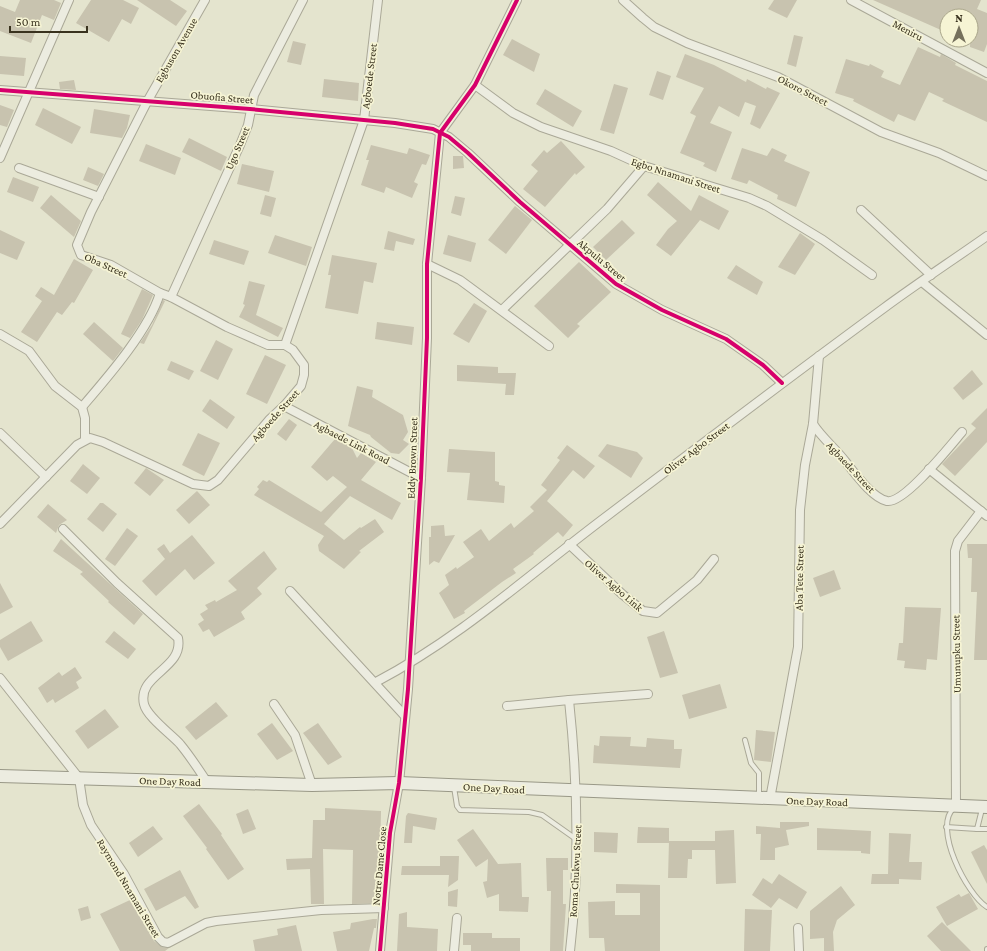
<svg xmlns="http://www.w3.org/2000/svg" width="987" height="951" viewBox="0 0 987 951" font-family="'Crimson Pro',serif">
<style>
.building{fill:#c8c3af}
.lines{fill:none;stroke-linecap:round;stroke-linejoin:round}
.service-casing{stroke:#aaa897;stroke-width:6}
.minor-casing{stroke:#aaa897;stroke-width:10}
.secondary-casing{stroke:#999887;stroke-width:14}
.service{stroke:#ecece0;stroke-width:4}
.minor{stroke:#ecece0;stroke-width:8}
.secondary{stroke:#ecece0;stroke-width:12}
.cycleway-casing{stroke:#f6f4d4;stroke-width:6}
.cycleway{stroke:#d6006c;stroke-width:4}
.labels{text-anchor:middle;stroke-width:3.5;stroke-linejoin:round;paint-order:stroke}
.street-label{font-size:11px;fill:#39321e;stroke:#f6f4d4}
</style>
<rect width="100%" height="100%" fill="#e4e4ce"/>
<g class="building">
<path d="M20,0H54L61,3L54,20L42,15L31,43L0,31V6L15,12Z"/>
<path d="M91,0H123L139,8L131,24L122,19L109,42L76,23Z"/>
<path d="M137,0H170L187,11L176,26Z"/>
<path d="M774,0H797L787,18L768,9Z"/>
<path d="M873,0H981L977,9L987,13V44L984,52L970,47L971,16H947L941,30Z"/>
<path d="M794,35L803,37L796,67L787,64Z"/>
<path d="M512,39L540,54L534,72L503,55Z"/>
<path d="M293,41L306,44L301,65L287,62Z"/>
<path d="M918,47L940,57L941,54L956,63L955,65L987,81V122L942,101L944,99L929,92L915,121L898,114L894,122L853,101L854,99L835,93L846,59L869,66L870,64L884,71L881,77L900,85Z"/>
<path d="M685,54L714,65L746,82L747,79L766,89L767,87L780,93L760,129L750,124L756,106L745,102L739,117L719,106L710,123L732,132L716,172L703,166L705,163L680,153L696,116L690,113L704,88L676,77Z"/>
<path d="M0,56L26,58L24,76L0,74Z"/>
<path d="M657,71L671,76L663,100L649,95Z"/>
<path d="M324,79L359,83L358,101L322,97Z"/>
<path d="M74,80L76,90L60,89L59,82Z"/>
<path d="M614,84L628,88L614,134L600,130Z"/>
<path d="M545,89L582,111L573,127L536,104Z"/>
<path d="M0,105L14,110L7,127L0,125Z"/>
<path d="M43,108L81,127L72,144L35,125Z"/>
<path d="M94,109L130,115L127,128L122,138L90,133Z"/>
<path d="M189,138L227,157L221,171L182,152Z"/>
<path d="M561,141L585,167L576,175L575,173L545,207L523,189L538,171L531,165L544,150L547,153Z"/>
<path d="M146,144L181,158L175,175L139,161Z"/>
<path d="M371,145L407,154L409,148L430,155L426,165L422,164L414,182L418,184L412,198L386,187L384,193L361,185L369,160H366Z"/>
<path d="M742,148L767,156L772,148L787,155L784,161L810,172L796,207L777,199L778,195L749,180L747,184L731,179Z"/>
<path d="M453,156H463L464,168L453,169Z"/>
<path d="M242,164L274,171L269,192L237,184Z"/>
<path d="M88,167L104,174L98,186L83,180Z"/>
<path d="M13,177L39,187L33,202L7,192Z"/>
<path d="M658,182L691,211L699,195L729,211L719,230L700,220L671,256L656,245L668,229L677,221L647,195Z"/>
<path d="M51,195L81,221L74,237L40,208Z"/>
<path d="M265,195L276,198L271,217L260,214Z"/>
<path d="M455,196L465,198L461,216L451,213Z"/>
<path d="M515,206L532,220L506,254L488,240Z"/>
<path d="M622,220L635,233L606,260L593,247Z"/>
<path d="M0,230L25,242L17,260L0,253Z"/>
<path d="M388,231L415,239L413,245L396,241L394,251L384,249Z"/>
<path d="M800,233L815,244L795,275L778,267Z"/>
<path d="M275,235L312,247L306,266L268,253Z"/>
<path d="M448,235L476,243L471,262L443,254Z"/>
<path d="M214,240L249,251L244,265L209,254Z"/>
<path d="M332,255L377,263L373,283L364,281L358,314L325,308L331,275H328Z"/>
<path d="M74,259L93,270L74,303L72,302L62,315L57,312L37,342L21,332L42,301L35,296L41,287L54,295Z"/>
<path d="M579,262L611,292L577,324L580,326L568,338L534,306Z"/>
<path d="M736,265L763,282L757,295L727,278Z"/>
<path d="M249,281L265,285L256,315L283,328L278,337L239,317L245,305L243,304Z"/>
<path d="M142,289L153,295L142,320L130,338L121,334Z"/>
<path d="M163,300L165,301L144,344L140,343L152,325Z"/>
<path d="M474,303L487,311L469,343L453,334Z"/>
<path d="M94,322L123,348L113,361L83,334Z"/>
<path d="M377,322L414,327L412,345L375,339Z"/>
<path d="M216,340L233,349L218,380L200,371Z"/>
<path d="M265,355L286,365L267,404L246,394Z"/>
<path d="M171,361L194,371L189,380L167,370Z"/>
<path d="M457,365L498,367V373H516L514,395H505L506,384L457,381Z"/>
<path d="M972,370L983,384L963,400L953,388Z"/>
<path d="M357,386L373,390L372,397L403,415L408,432L403,440L409,444L399,454L391,453L371,437L370,435L348,426Z"/>
<path d="M210,399L235,417L227,429L202,411Z"/>
<path d="M987,408V442L955,476L942,464L976,428L971,424Z"/>
<path d="M289,419L297,425L286,441L277,434Z"/>
<path d="M198,433L220,443L204,476L182,465Z"/>
<path d="M335,439L352,448L357,458L361,453L376,462L361,480L401,503L392,520L350,496L333,514L324,524L344,540L360,527L361,528L375,519L384,532L359,551L361,552L344,569L319,551L318,545L324,536L254,495L259,489L257,487L263,480L267,482L269,480L321,512L347,487L333,476L327,481L311,467Z"/>
<path d="M607,444L637,452L643,458L631,478L598,456Z"/>
<path d="M567,445L595,466L584,479L573,470L547,501L573,525L563,537L558,532L533,553L534,554L513,569L516,573L502,582L464,611L465,613L454,619L439,593L449,585L445,575L456,567L457,569L474,557L463,542L481,529L489,541L511,523L514,528L534,511L530,507L547,490L541,485L560,460L557,458Z"/>
<path d="M449,449L495,452V481L499,482V485L505,486L504,503L467,500L470,473L447,472Z"/>
<path d="M83,464L100,478L87,494L70,481Z"/>
<path d="M146,468L164,480L150,496L134,483Z"/>
<path d="M197,491L210,505L189,524L176,510Z"/>
<path d="M100,503H103L117,514L103,532L87,519Z"/>
<path d="M48,504L67,520L59,525L56,533L37,517Z"/>
<path d="M444,525L445,536L455,535L439,563L434,561L429,565V537H431V526Z"/>
<path d="M127,528L138,536L115,566L105,559Z"/>
<path d="M192,535L215,563L194,580L185,569L156,596L142,581L165,559L157,549L164,544L170,553Z"/>
<path d="M61,539L143,614L134,625L108,602L109,601L80,574L83,572L53,551Z"/>
<path d="M967,544H987V660H974L977,592H971L972,558H968Z"/>
<path d="M264,551L277,569L257,588L262,594L241,612L245,619L214,637L209,629L203,632L198,624L204,620L200,614L208,609L205,605L215,600L216,602L237,590L228,581Z"/>
<path d="M834,570L841,589L820,597L813,578Z"/>
<path d="M0,583L13,607L0,614Z"/>
<path d="M905,607L941,608L937,660L927,659L926,670L904,668L905,661L897,660L899,643H903Z"/>
<path d="M31,621L43,641L8,661L0,647V640Z"/>
<path d="M114,631L136,649L128,659L105,642Z"/>
<path d="M664,631L678,673L660,678L647,637Z"/>
<path d="M75,667L82,678L76,682L79,688L55,703L53,699L47,703L38,688L59,672L62,676Z"/>
<path d="M720,684L727,708L689,719L682,695Z"/>
<path d="M216,702L228,716L196,740L185,727Z"/>
<path d="M105,709L119,727L88,749L75,731Z"/>
<path d="M272,723L293,751L277,760L257,734Z"/>
<path d="M318,723L342,757L328,765L303,733Z"/>
<path d="M756,730L775,732L771,762L754,760Z"/>
<path d="M600,736L631,737L630,746L646,747L647,738L674,740V749H682L680,768L593,763L594,745L599,746Z"/>
<path d="M199,804L222,834L221,835L244,869L228,880L206,849L207,848L183,816Z"/>
<path d="M325,808L381,811L379,903L352,904L353,850L323,849L324,904H311L310,869L287,870L286,859L312,858L313,820H325Z"/>
<path d="M248,809L256,829L243,834L236,814Z"/>
<path d="M408,813L437,818L435,830L413,826L412,843H404L406,816Z"/>
<path d="M780,822H809V826L786,830L789,845L775,848V860H760L761,834H756V826L780,828Z"/>
<path d="M153,826L163,839L138,857L129,843Z"/>
<path d="M638,827L669,828V843H637Z"/>
<path d="M817,828L871,831L870,854L861,853V851L817,850Z"/>
<path d="M473,829L498,864L521,863L522,897H529L528,912L499,911V894L487,898L483,882L487,881L488,859L476,867L457,840Z"/>
<path d="M734,830L736,883L716,884L715,850H692V859H688L687,878H668L669,841H715V831Z"/>
<path d="M594,832L618,833L617,853L594,852Z"/>
<path d="M889,833L911,834L909,862H922L921,880L899,879V884H871L872,874H888Z"/>
<path d="M984,845L987,850V884L971,852Z"/>
<path d="M440,856H459L458,880L448,887L449,875H401L402,866H440Z"/>
<path d="M546,858H568V870H563V904H566L563,951H550L551,891H547Z"/>
<path d="M180,870L199,907L195,909L185,896L156,911L144,889Z"/>
<path d="M779,874L807,892L797,909L779,898L771,908L752,895L763,878L772,884Z"/>
<path d="M616,884L660,885V951H605L604,938H589L588,902L615,901V915H640V893H616Z"/>
<path d="M841,886L855,905L837,920L833,932L834,951H824V938L810,939V911Z"/>
<path d="M458,889L457,907L448,906V892Z"/>
<path d="M969,893L978,909L947,926L936,907L959,894L961,897Z"/>
<path d="M130,900L154,941L162,947L169,948L165,951H120L100,914Z"/>
<path d="M88,906L91,918L81,921L78,909Z"/>
<path d="M745,909L772,910L770,951H744Z"/>
<path d="M407,912V927L438,929L437,951H397L399,914Z"/>
<path d="M373,919H377L376,928H374L369,951H337L333,932L350,929L351,923Z"/>
<path d="M942,922L971,951H941L927,936Z"/>
<path d="M296,925L302,951H255L253,940L278,935L277,929Z"/>
<path d="M463,933H492V938H520V951H471V945H463Z"/>
</g>
<g class="lines">
<g class="service-casing">
<g id="service">
<path d="M745,740L751,763L759,773V795"/>
<path d="M454,787L457,806L460,810L529,812L542,815L576,839"/>
<path d="M954,808C932,827 967,895 987,907"/>
<path d="M946,827L977,829L982,809"/>
<path d="M977,829H987"/>
<path d="M987,951V949"/>
</g>
</g>
<g class="minor-casing">
<g id="minor">
<path d="M205,0L148,100L91,212L77,245L81,255L111,265L160,293L171,297L227,327L268,345H285"/>
<path d="M623,0L643,18L654,27L687,43L778,77L881,132L939,153L987,176"/>
<path d="M851,0L987,73"/>
<path d="M475,85L513,113L541,127L611,151L644,166L749,198L767,206L823,240L872,275"/>
<path d="M0,90L250,109L395,123L433,129L449,137L468,153L520,202L616,284L662,310L726,339L763,365L782,383"/>
<path d="M0,158L69,0"/>
<path d="M19,168L99,197"/>
<path d="M861,210L931,275"/>
<path d="M427,264L460,280L549,346"/>
<path d="M922,282L987,335"/>
<path d="M171,297L240,145L248,125L254,95L303,0"/>
<path d="M502,310L607,209L644,166"/>
<path d="M0,334L29,351L55,386L82,407L85,418V439"/>
<path d="M284,406L421,478"/>
<path d="M82,407C107,378 149,330 160,293"/>
<path d="M813,424C822,438 835,448 845,461C854,472 872,498 887,501C904,504 950,446 962,432"/>
<path d="M0,433L46,477"/>
<path d="M929,469L987,516"/>
<path d="M0,524L77,445L90,438L103,442L193,484L209,486L218,480L269,420L284,406L301,386L304,375V365L293,350L285,345L364,120L378,0"/>
<path d="M63,529L117,583L178,638C184,669 137,674 144,704C147,717 171,734 180,744C190,756 199,770 207,782"/>
<path d="M569,544L622,594L643,611L657,613L697,580L714,559"/>
<path d="M290,591L404,715"/>
<path d="M0,678L79,778L83,805L91,825L124,874L158,937L163,942L168,943L206,923L216,921L321,910L384,908"/>
<path d="M376,682C460,638 531,573 607,516C699,446 791,376 884,308C918,283 953,260 987,236"/>
<path d="M569,700L648,694"/>
<path d="M274,704L295,735L312,785"/>
<path d="M507,706L569,700C578,785 580,866 570,951"/>
<path d="M770,799L798,647L800,510L805,465L813,424L819,356"/>
<path d="M956,806L955,551L958,541L981,511"/>
<path d="M798,928L799,951"/>
<path d="M380,951L390,833L399,783L408,689L421,478L427,338V264L440,133L475,85L517,0"/>
<path d="M454,951L457,918"/>
</g>
</g>
<g class="secondary-casing">
<path id="secondary" d="M0,776L312,785L399,783L987,807"/>
</g>
<use href="#service" class="service"/>
<use href="#minor" class="minor"/>
<use href="#secondary" class="secondary"/>
<g class="cycleway-casing">
<g id="cycleway">
<path d="M0,90L250,109L395,123L433,129L449,137L468,153L520,202L616,284L662,310L726,339L763,365L782,383"/>
<path d="M380,951L390,833L399,783L408,689L421,478L427,338V264L440,133L475,85L517,0"/>
</g>
</g>
<use href="#cycleway" class="cycleway"/>
</g>
<g class="labels">
<g class="street-label">
<text transform="translate(908 30) rotate(28)" y="4">Meniru</text>
<text transform="translate(176 50) rotate(-60)" y="4">Egbuson Avenue</text>
<text transform="translate(369 76) rotate(-83)" y="4">Agboede Street</text>
<text transform="translate(803 90) rotate(27)" y="4">Okoro Street</text>
<text transform="translate(222 97) rotate(5)" y="4">Obuofia Street</text>
<text transform="translate(237 148) rotate(-67)" y="4">Ugo Street</text>
<text transform="translate(676 175) rotate(18)" y="4">Egbo Nnamani Street</text>
<text transform="translate(602 260) rotate(40)" y="4">Akpulu Street</text>
<text transform="translate(106 265) rotate(24)" y="4">Oba Street</text>
<text transform="translate(275 415) rotate(-48)" y="4">Agboede Street</text>
<text transform="translate(352 442) rotate(27)" y="4">Agbaede Link Road</text>
<text transform="translate(696 448) rotate(-37)" y="4">Oliver Agbo Street</text>
<text transform="translate(412 458) rotate(-88)" y="4">Eddy Brown Street</text>
<text transform="translate(851 467) rotate(47)" y="4">Agbaede Street</text>
<text transform="translate(799 578) rotate(-89)" y="4">Aba Tete Street</text>
<text transform="translate(614 585) rotate(41)" y="4">Oliver Agbo Link</text>
<text transform="translate(956 654) rotate(-91)" y="4">Umunupku Street</text>
<text transform="translate(170 781) rotate(2)" y="4">One Day Road</text>
<text transform="translate(494 788) rotate(3)" y="4">One Day Road</text>
<text transform="translate(817 801) rotate(2)" y="4">One Day Road</text>
<text transform="translate(379 866) rotate(-85)" y="4">Notre Dame Close</text>
<text transform="translate(575 871) rotate(-87)" y="4">Roma Chukwu Street</text>
<text transform="translate(129 888) rotate(59)" y="4">Raymond Nnamani Street</text>
</g>
</g>
<g transform="translate(959 28)"><circle r="19" fill="#f6f4d4" stroke="#aaa68b"/>
<path d="M0-3L7 15L0 10L-7 15Z" fill="#75705c"/>
<text y="-6" font-size="11" font-weight="bold" text-anchor="middle" fill="#39321e">N</text>
</g>
<path d="M10 26v6h77v-6" fill="none" stroke="#39321e" stroke-width="2"/>
<text x="16" y="26" font-size="12" fill="#39321e" stroke="#f6f4d4" stroke-width="3" paint-order="stroke">50 m</text>
</svg>
